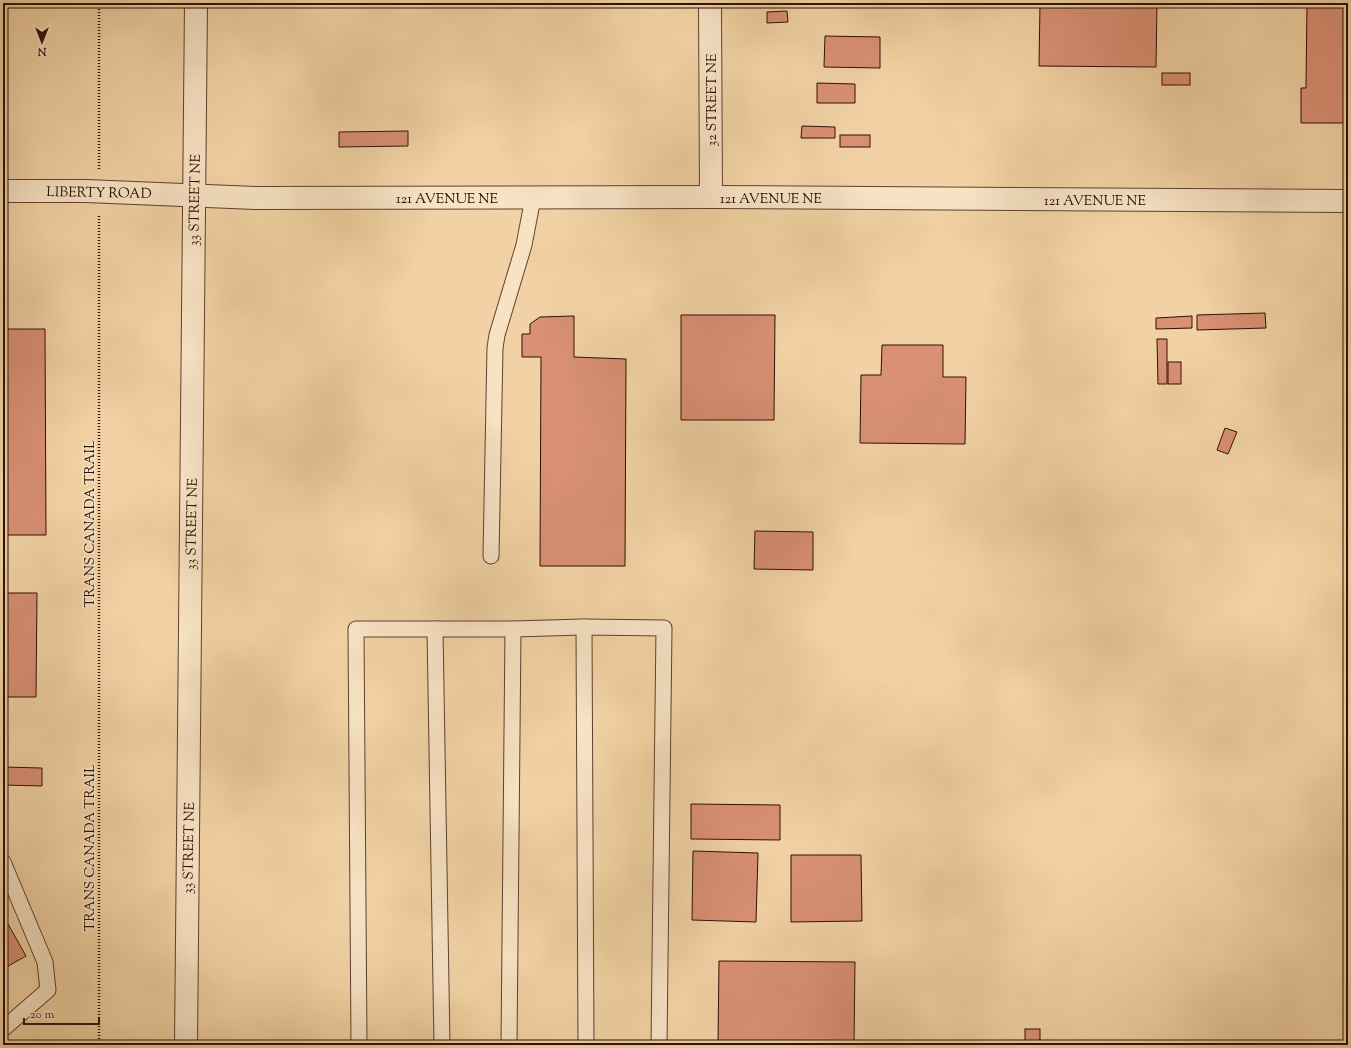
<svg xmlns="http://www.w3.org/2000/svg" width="1351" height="1048" viewBox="0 0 1351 1048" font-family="'Sorts Mill Goudy',serif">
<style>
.building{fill:#d99074;stroke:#2d1104}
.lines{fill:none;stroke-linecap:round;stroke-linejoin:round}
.service-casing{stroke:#5e412c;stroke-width:17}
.minor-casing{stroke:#5e412c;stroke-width:24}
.tertiary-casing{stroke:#5e412c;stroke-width:24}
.path{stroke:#2d1104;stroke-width:2.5;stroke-dasharray:1 2;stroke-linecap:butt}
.service{stroke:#f7e2c4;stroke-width:15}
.minor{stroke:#f7e2c4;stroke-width:22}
.tertiary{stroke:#f7e2c4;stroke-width:22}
.labels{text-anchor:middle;stroke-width:3;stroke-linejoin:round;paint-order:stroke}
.street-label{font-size:14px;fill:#2d1104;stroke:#f7e2c4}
</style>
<rect width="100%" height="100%" fill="#f2d2a4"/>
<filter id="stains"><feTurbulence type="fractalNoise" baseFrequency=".005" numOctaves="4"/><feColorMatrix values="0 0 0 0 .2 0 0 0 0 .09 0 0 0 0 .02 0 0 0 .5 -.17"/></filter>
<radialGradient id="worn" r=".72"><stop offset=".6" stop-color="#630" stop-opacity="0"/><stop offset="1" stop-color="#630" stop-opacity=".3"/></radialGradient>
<g class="building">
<path d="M276,3H344V6L276,5Z"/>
<path d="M1040,3H1157L1156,67L1039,66Z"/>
<path d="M1307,3H1348V123H1301V88H1306Z"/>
<path d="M787,11L788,22L767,23V12Z"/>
<path d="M825,36L880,37V68L824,67Z"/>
<rect x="1162" y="73" width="28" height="12"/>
<path d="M817,83L855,84V103H817Z"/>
<path d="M802,126L835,127V138H801Z"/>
<path d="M408,131V146L339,147V132Z"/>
<rect x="840" y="135" width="30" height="12"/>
<path d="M1265,313L1266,328L1197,330V315Z"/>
<path d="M681,315H775L774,420H681Z"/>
<path d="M574,316V357L626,359L625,566H540L541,357H522V334H530V324L540,317Z"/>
<path d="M1192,316V328L1156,329V318Z"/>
<path d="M3,329H45L46,535H3Z"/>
<path d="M1157,339H1167V384H1158Z"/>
<path d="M882,345H943V377H966L965,444L860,443L861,375H881Z"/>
<rect x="1168" y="362" width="13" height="22"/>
<path d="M1225,428L1237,432L1228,454L1217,450Z"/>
<path d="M755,531L813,532V570L754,569Z"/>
<path d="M3,593H37L36,697H3Z"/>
<path d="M3,767L42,768V786L3,785Z"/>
<path d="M691,804L780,805V840L691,839Z"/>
<path d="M693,851L758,853L756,922L692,920Z"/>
<path d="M791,855H861L862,921L791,922Z"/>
<path d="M3,915L26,956L3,969Z"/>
<path d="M719,961L855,962L854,1045H718Z"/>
<rect x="1025" y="1029" width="15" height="16"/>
</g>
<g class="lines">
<g class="service-casing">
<g id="service">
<path d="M491,556L495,348L497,335L524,245L533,198"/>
<path d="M435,629L442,1045"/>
<path d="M513,629L584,627"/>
<path d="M3,862L45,962L48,990L3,1029"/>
<path d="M359,1045L356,629H513L509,1045"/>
<path d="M586,1045L584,627L664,628L659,1045"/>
</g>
</g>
<g class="minor-casing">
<path id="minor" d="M710,3L711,197"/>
</g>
<g class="tertiary-casing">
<g id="tertiary">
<path d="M3,191H86L255,198L711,197L1348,201"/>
<path d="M186,1045L196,3"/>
</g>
</g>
<g class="path">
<path d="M99,3V169"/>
<path d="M99,216V1045"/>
</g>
<use href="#service" class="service"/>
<use href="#minor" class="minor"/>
<use href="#tertiary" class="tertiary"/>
</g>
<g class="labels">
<g class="street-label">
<text transform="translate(711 100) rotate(-90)" y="5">32 STREET NE</text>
<text transform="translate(99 192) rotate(1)" y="5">LIBERTY ROAD</text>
<text x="447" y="203">121 AVENUE NE</text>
<text x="771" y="203">121 AVENUE NE</text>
<text transform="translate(194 200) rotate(-89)" y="5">33 STREET NE</text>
<text x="1095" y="205">121 AVENUE NE</text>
<text transform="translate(89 524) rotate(-90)" y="5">TRANS CANADA TRAIL</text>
<text transform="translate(191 524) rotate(-89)" y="5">33 STREET NE</text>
<text transform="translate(89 848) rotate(-90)" y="5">TRANS CANADA TRAIL</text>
<text transform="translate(188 848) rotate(-89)" y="5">33 STREET NE</text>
</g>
</g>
<rect width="1351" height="1048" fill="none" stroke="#f2d2a4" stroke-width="16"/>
<rect x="4" y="4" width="1343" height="1040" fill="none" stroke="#2d1104" stroke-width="2"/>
<rect x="8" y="8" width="1335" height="1032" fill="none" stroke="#2d1104"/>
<g transform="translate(42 42) rotate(180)" stroke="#f7e2c4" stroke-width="3" paint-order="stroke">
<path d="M0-3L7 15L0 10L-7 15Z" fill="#2d1104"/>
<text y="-6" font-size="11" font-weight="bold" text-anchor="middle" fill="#2d1104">N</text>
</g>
<path d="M24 1018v6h75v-6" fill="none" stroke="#2d1104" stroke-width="2"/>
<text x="30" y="1018" font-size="12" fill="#2d1104" stroke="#f7e2c4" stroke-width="3" paint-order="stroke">20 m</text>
<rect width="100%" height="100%" filter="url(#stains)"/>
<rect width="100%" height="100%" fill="url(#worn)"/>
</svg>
